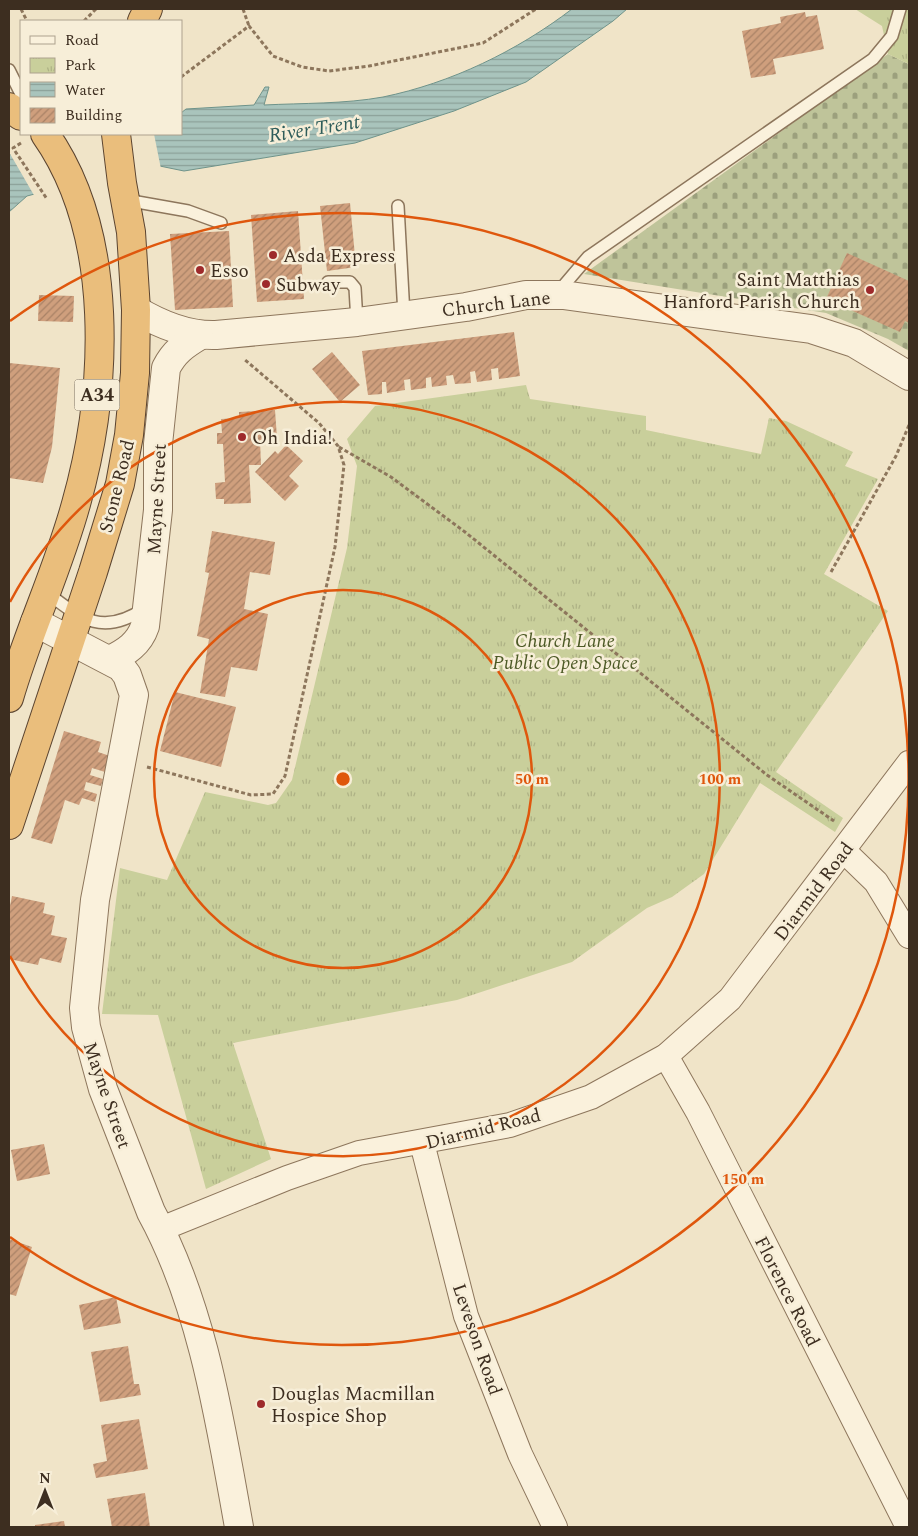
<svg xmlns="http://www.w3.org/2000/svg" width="918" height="1536" viewBox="0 0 918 1536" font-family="Spectral,serif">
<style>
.cemetery{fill:url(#cemetery-stones)}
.park{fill:url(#park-tufts)}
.water{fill:url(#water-rules);stroke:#6f938a}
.pier{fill:#f0e4c8}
.building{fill:url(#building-hatch)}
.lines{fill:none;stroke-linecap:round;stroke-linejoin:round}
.service-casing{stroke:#8d765c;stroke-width:14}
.minor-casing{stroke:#8d765c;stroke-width:26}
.tertiary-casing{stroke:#8d765c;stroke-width:30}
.trunk-casing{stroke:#5b4430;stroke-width:30}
.path{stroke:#8d765c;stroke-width:3;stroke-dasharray:4 2.5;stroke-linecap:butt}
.service{stroke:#faf1dc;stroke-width:11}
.minor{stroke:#faf1dc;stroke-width:24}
.tertiary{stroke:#faf1dc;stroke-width:28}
.trunk{stroke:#eabe7c;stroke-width:28}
.ring{fill:none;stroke:#df570d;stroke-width:2.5}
.poi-dot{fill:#9e2a2b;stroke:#f7eed8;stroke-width:2}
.labels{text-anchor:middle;stroke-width:5;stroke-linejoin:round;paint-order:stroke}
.shield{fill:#f7eed8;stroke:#756857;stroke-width:1}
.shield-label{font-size:18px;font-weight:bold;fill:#3d2e20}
.poi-label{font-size:19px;fill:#3d2e20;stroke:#f7eed8;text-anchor:start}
.street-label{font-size:19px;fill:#3d2e20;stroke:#f7eed8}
.park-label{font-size:19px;font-style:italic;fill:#4d5a26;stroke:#f7eed8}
.water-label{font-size:20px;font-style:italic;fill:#2f5d5a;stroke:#f7eed8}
.centre{fill:#df570d;stroke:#f7eed8;stroke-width:2.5}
.ring-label{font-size:15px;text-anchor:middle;font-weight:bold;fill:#df570d;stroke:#f7eed8;stroke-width:5;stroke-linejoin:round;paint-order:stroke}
</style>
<defs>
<pattern id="cemetery-stones" width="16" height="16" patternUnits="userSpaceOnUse" patternTransform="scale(1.25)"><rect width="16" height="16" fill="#bfc49a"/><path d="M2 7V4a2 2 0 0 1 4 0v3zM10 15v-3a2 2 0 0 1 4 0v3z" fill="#9ca07d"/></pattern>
<pattern id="park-tufts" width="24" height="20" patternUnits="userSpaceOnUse" patternTransform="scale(1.25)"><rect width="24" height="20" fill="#c9cf9b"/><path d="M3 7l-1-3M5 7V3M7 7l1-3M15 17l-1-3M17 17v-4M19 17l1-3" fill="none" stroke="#aeb285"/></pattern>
<pattern id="water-rules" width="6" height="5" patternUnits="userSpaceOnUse" patternTransform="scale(1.25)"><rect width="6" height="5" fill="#a9c4bc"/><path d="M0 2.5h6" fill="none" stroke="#8ba098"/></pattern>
<pattern id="building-hatch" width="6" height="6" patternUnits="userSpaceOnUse" patternTransform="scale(1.25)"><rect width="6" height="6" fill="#cf9f7d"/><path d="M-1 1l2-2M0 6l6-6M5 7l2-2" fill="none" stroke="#a98266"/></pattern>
</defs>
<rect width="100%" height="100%" fill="#f0e4c8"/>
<path class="cemetery" d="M888,54L909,64V351L888,339L826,313L584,274Z"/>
<g class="park">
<path d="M855,9H909V64L888,54L882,26Z"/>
<path d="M526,385L530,399L646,416V430L761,454L769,418L786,421L853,452L845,466L878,479L824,574L888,611L776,772L843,818L835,832L760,783L704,874L672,897L647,908L572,962L457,1000L233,1043L271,1159L206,1189L158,1015L102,1014L120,868L167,880L205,792L268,805L276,803L292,780L347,548L357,466L347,439L375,406Z"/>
</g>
<path class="water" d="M572,9H627L613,21L526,82L454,111L355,143L184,171L150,164L27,196L9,212V155L100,134H181V113L186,109L254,105L265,87H269L264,105C303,103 345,104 383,97C451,83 517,51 572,9Z"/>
<path class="pier" d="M89,134H154L161,169L150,167L35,197L9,152Z"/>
<g class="building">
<path d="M805,12L806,17L817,15L824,49L773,59L776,74L751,78L742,31L781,23L780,17Z"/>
<path d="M350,203L356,267L327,271L320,206Z"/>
<path d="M298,211L304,299L257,302L251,215Z"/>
<path d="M229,231L233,307L175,310L170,234Z"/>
<path d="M847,253L909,281V323L905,321L900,332L826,299Z"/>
<path d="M39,295L74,296L73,322L38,321Z"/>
<path d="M514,332L520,376L499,379L498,368L491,369L492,380L477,382L475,371L470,372L471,383L455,384L453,375L446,376L447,385L432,387L431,377L426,378V388L411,390L410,379L404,380L405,390L387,393L386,382H382V394L368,395L362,351Z"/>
<path d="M332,352L360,385L340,402L312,369Z"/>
<path d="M9,363L60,368L52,447L43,483L9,478Z"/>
<path d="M275,410L277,438L260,440L261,465H249L251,503L224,504V499H216L215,483L225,482L223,444H217V433H222L221,419L239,418V412Z"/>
<path d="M286,445L303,461L289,476L299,486L285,501L255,472L275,451L278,454Z"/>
<path d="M212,531L275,542L270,575L250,572L244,609L268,614L257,671L231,667L225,697L200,693L209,639L197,636L209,573L205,572Z"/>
<path d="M175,692L236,707L221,767L160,751Z"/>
<path d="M64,731L101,742L98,752L110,756L105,772L92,768L90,775L103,779L101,786L86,782L84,790L97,794L95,802L82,798L79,805L65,800L52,844L31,838Z"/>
<path d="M12,896L45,903L43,913L55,916L51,935L67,938L61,963L40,958L38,965L9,959V911Z"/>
<path d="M44,1144L50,1174L17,1181L11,1150Z"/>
<path d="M9,1239L32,1247L16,1296L9,1294Z"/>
<path d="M116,1297L121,1323L84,1330L79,1305Z"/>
<path d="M128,1346L134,1384H139L141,1395L100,1402L91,1352Z"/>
<path d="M139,1419L148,1469L96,1478L93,1464L107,1461L101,1425Z"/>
<path d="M145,1493L150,1527H112L107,1499Z"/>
<path d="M64,1521L65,1527H35V1525Z"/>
</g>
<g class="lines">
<g class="service-casing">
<g id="service">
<path d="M9,70L21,94"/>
<path d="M126,200L188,211L221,223"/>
<path d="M398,206L404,315"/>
<path d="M328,282H350L355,288L357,322"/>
<path d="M563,295L565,284L588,257L873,59L892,36L900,9"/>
<path d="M46,592C81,619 103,637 145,608"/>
</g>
</g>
<g class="minor-casing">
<g id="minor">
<path d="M844,851L876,882L909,936"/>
<path d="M666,1056L698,1112L908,1527"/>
<path d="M422,1143L466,1316L520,1454L555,1527"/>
<path d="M161,1229L287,1178L359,1153L510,1125L591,1097L666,1056L730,999L909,763"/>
</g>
</g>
<g class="tertiary-casing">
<g id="tertiary">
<path d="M136,310C161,325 187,336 216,335L357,322L466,307L526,295H563L811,329L854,343L909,376"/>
<path d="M35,622L121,667L127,675L134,695L95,900L84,1008L86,1027L103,1089L151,1212C203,1307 220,1422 239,1527"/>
<path d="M110,660C126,652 139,644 145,626L158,510V444L166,368C174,352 184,345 199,336"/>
</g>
</g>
<g class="trunk-casing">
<g id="trunk">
<path d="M142,21L148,9"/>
<path d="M9,107L21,116"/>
<path d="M9,698C28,632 58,570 76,504C108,390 116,235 45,134"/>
<path d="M9,825L93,572L120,484L129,435L135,373L136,310L131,232L122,183L116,134"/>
</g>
</g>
<g class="path">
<path d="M21,9L27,21"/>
<path d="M243,9L249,26"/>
<path d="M84,21L96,9"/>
<path d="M181,77L249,26L273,56L302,67L329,71L369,66L483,43L536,9"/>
<path d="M21,143L13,148L47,199"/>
<path d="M339,447L391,477L465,532L767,775L834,821"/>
<path d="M831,572L896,456L909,425"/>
<path d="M147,767L251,795L273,794L285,776L335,547L344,465L338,446L319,423L244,359"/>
</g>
<use href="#service" class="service"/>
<use href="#minor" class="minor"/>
<use href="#tertiary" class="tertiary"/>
<use href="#trunk" class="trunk"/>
</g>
<g class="ring">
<circle cx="343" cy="779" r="189"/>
<path d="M10 602A377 377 0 1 1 10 956"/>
<path d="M10 321A566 566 0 1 1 10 1237"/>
</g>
<g class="poi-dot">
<circle cx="273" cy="255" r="5"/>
<circle cx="200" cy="270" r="5"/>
<circle cx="266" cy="284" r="5"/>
<circle cx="870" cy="290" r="5"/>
<circle cx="242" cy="437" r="5"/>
<circle cx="261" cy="1404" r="5"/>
</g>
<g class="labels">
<rect class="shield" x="74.5" y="379.5" width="45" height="31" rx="4"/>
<g class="shield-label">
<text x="97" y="401">A34</text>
</g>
<g class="poi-label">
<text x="283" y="262">Asda Express</text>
<text x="210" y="277">Esso</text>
<text x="860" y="286" text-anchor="end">Saint Matthias<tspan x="860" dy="22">Hanford Parish Church</tspan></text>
<text x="276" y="291">Subway</text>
<text x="252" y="444">Oh India!</text>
<text x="271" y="1400">Douglas Macmillan<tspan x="271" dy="22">Hospice Shop</tspan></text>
</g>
<g class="street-label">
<text transform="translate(496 303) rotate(-7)" y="7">Church Lane</text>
<text transform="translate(116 486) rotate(-76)" y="7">Stone Road</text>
<text transform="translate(156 499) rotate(-87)" y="7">Mayne Street</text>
<text transform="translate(813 891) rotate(-53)" y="7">Diarmid Road</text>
<text transform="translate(108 1095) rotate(71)" y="7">Mayne Street</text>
<text transform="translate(483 1128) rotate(-14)" y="7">Diarmid Road</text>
<text transform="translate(788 1291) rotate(63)" y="7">Florence Road</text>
<text transform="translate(478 1339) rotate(71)" y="7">Leveson Road</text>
</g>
<g class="park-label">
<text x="565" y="647">Church Lane<tspan x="565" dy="22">Public Open Space</tspan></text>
</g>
<g class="water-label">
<text transform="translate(314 128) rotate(-9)" y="7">River Trent</text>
</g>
</g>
<circle cx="343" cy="779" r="8" class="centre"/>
<g class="ring-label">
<text x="532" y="784">50 m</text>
<text x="720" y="784">100 m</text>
<text x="743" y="1184">150 m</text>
</g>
<rect width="918" height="1536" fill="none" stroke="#3d2e20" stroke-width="20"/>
<rect x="20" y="20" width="162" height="115" fill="#f7eed8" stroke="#ada18e"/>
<rect x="30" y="36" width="25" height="8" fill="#faf1dc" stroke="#ada18e"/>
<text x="65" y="45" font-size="15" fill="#3d2e20">Road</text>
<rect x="30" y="58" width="25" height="15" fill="url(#park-tufts)" stroke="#ada18e"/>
<text x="65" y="70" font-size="15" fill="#3d2e20">Park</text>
<rect x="30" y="82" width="25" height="15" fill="url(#water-rules)" stroke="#ada18e"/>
<text x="65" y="95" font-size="15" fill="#3d2e20">Water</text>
<rect x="30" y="108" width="25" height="15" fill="url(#building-hatch)" stroke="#ada18e"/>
<text x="65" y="120" font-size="15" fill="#3d2e20">Building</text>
<g transform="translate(45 1491)" stroke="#f7eed8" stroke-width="4" paint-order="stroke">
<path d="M0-4L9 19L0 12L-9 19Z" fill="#3d2e20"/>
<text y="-8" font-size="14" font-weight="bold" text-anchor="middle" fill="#3d2e20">N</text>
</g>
</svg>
